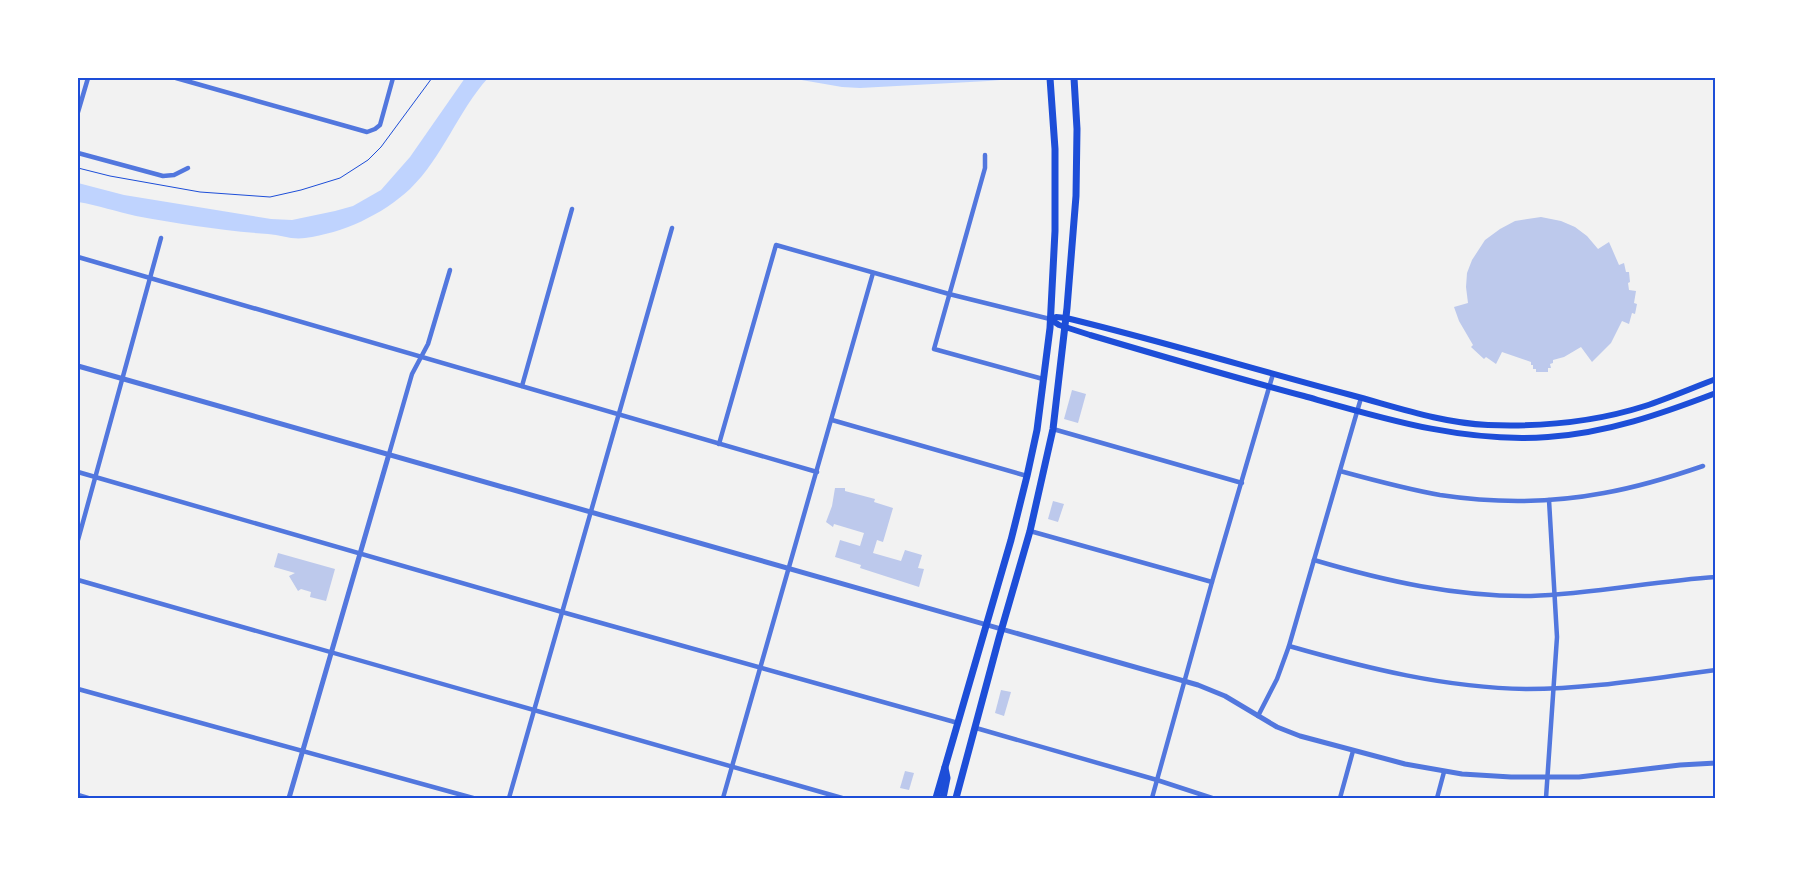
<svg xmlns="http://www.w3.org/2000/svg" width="1793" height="876" viewBox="0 0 1793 876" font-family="'Archivo Narrow',sans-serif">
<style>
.water{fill:#bfd3fe}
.building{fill:#bdc9ec}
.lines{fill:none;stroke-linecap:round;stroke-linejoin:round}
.path{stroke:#1d4ed8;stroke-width:1}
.minor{stroke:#5277de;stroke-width:4.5}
.tertiary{stroke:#5277de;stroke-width:5}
.secondary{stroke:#1d4ed8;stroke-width:6}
.primary{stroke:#1d4ed8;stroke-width:7}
.neatline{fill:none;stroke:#1d4ed8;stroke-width:2}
</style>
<rect width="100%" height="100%" fill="#f2f2f2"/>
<g class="water">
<path d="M465,78H488C458,111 443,157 410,189C382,215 343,233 305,238C292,240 281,235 268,234C224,231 180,224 136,216C117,212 98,205 78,202V183L124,195L271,219L292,220L335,211L353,206L381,190L410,157Z"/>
<path d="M790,78H1023L988,81L860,88L842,87Z"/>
</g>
<g class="building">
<path d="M1541,217L1561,221L1575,227L1587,236L1598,249L1609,242L1619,265L1624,263L1626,272H1629L1630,282L1628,283L1629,290L1636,291L1634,303L1637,304L1635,314L1632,313L1629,324L1622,321L1611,343L1592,362L1581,347L1564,357L1553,360V363L1550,364L1551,368H1548V372H1536V369H1533V365H1531V362L1502,352L1496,364L1486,357L1484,359L1471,347L1473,345L1459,321L1454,307L1468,303L1466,287L1467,273L1472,260L1485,240L1500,229L1515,221Z"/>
<path d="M1072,390L1086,394L1078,423L1064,419Z"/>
<path d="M835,488H845V491L875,499L874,502L893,508L883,542L877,540L873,553L901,561L905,550L922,555L918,568L924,569L919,587L860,568L861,565L835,557L840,540L860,546L864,533L834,524L833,527L826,522L832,506Z"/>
<path d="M1053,501L1064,504L1058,522L1048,519Z"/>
<path d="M278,553L335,569L326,601L310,597L311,592L301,589L298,591L289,576L295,573L274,567Z"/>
<path d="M1001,690L1011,692L1004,716L995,713Z"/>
<path d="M905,771L914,773L909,790L900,788Z"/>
</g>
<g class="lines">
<path class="path" d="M78,168L110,176L200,192L270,197L301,190L340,178L368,160L381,147L432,78"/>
<g class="minor">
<path d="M176,78L367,132L375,129L380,125L393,78"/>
<path d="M78,112L88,78"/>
<path d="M78,153L163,176L174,175L188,168"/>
<path d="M985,155V168L934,349L1043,379"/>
<path d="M78,257L817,472"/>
<path d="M522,386L572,209"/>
<path d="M832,420L1027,476"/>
<path d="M1053,429L1242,483"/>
<path d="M719,444L776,245L949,294L1050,319"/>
<path d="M389,454L412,374L428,344L450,270"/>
<path d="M1340,471C1373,480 1406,489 1440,495C1493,503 1551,503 1604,493C1638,487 1671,477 1703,466"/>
<path d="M78,472L562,612L958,723"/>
<path d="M1030,531L1212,582"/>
<path d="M78,540L161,238"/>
<path d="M1314,560C1385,581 1456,597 1531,596C1593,594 1654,581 1716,577"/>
<path d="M78,580L842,798"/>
<path d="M1289,646C1366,668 1446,688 1527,689C1590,689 1653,678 1716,670"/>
<path d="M78,689L473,798"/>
<path d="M1258,716L1277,679L1289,646L1361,398"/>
<path d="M976,728L1157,780L1212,798"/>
<path d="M78,795L88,798"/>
<path d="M509,798L672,228"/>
<path d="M723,798L873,273"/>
<path d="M1152,798L1212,582L1273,374"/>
<path d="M1340,798L1353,751"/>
<path d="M1437,798L1444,772"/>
<path d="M1546,798L1557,637L1549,500"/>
</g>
<g class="tertiary">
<path d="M78,366L1198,685L1225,696L1277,727L1300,736L1405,764L1462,774L1511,777H1579L1680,765L1716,763"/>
<path d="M289,798L389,454"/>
</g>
<g class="secondary">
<path d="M1050,319L1059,325L1090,335C1161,356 1232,377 1304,396C1385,419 1463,443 1548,437C1607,433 1661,414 1716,393"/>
<path d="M1050,319L1056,317L1066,318C1162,341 1256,370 1351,395C1396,407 1441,423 1488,425C1540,427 1595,422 1645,406C1669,398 1692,388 1716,379"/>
</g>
<g class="primary">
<path d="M936,798L1011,540L1027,476L1037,430L1050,328L1055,231V149L1050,78"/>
<path d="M943,798L947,778L945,768"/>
<path d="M956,798L999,638L1030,531L1053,429L1067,308L1076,196L1077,129L1074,78"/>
</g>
</g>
<rect width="1793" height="876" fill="none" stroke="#ffffff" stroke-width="158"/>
<rect x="79" y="79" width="1635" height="718" class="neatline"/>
</svg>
